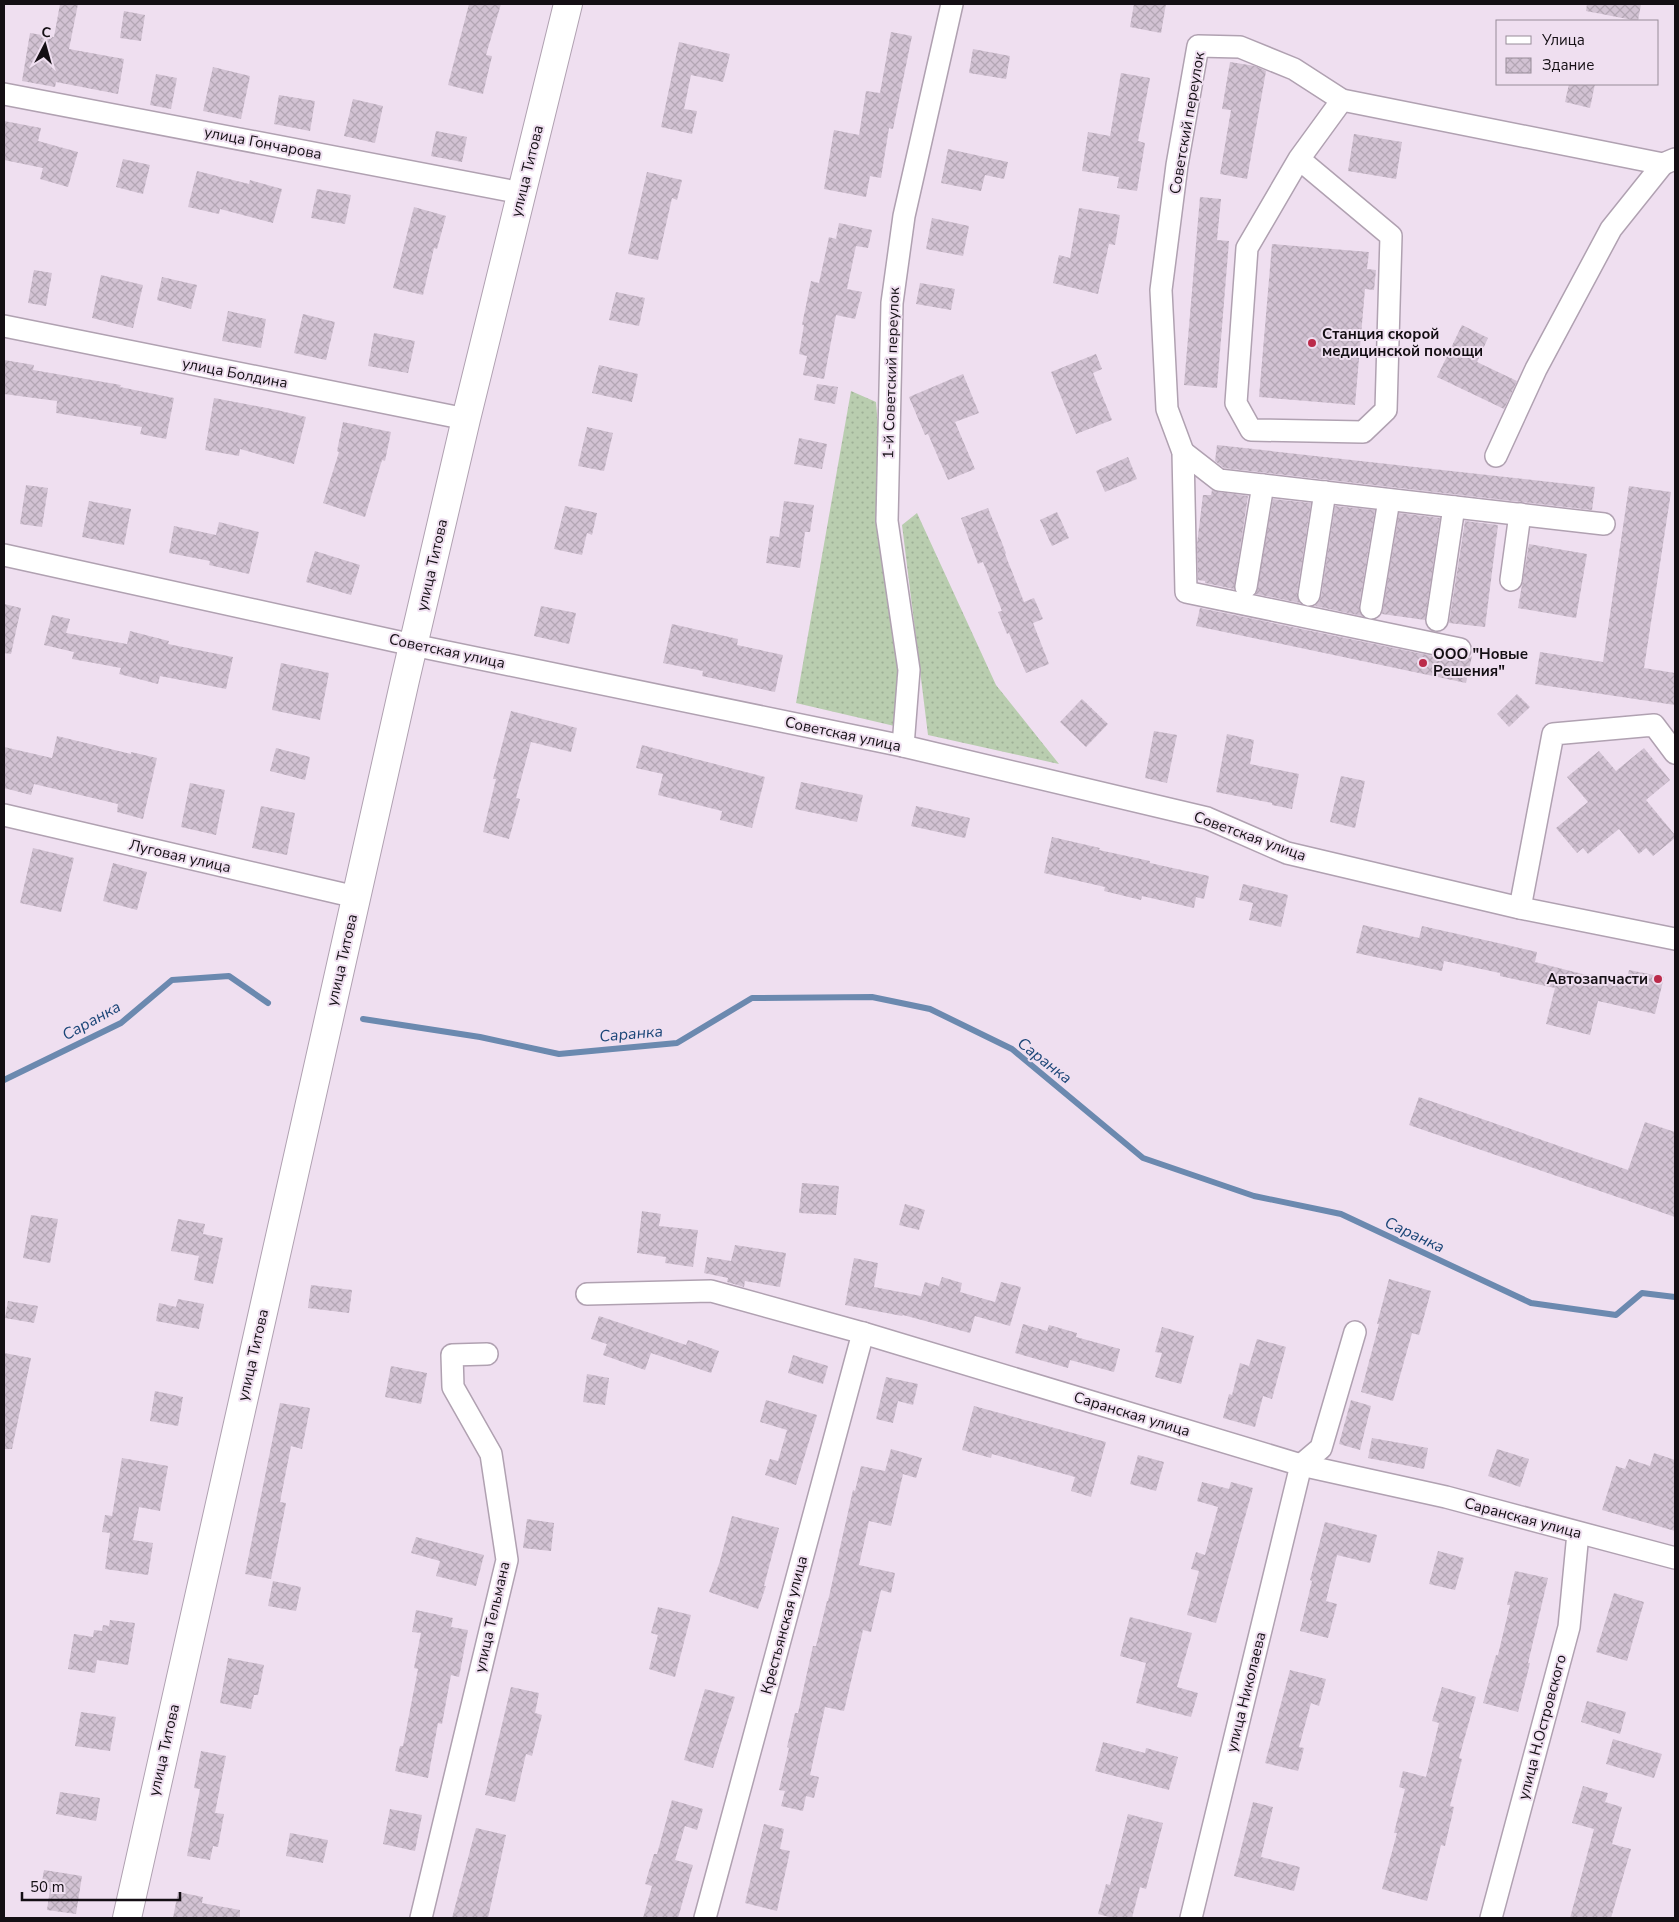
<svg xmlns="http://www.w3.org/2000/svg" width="1679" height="1922" viewBox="0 0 1679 1922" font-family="'Nunito Sans',sans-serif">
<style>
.grass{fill:url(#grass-dots)}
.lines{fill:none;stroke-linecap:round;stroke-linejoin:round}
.stream{stroke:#6b89af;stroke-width:6}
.building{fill:url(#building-cross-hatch)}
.minor-casing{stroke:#b0a1b1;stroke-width:24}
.major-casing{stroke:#b0a1b1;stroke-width:30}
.minor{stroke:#fff;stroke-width:21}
.major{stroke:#fff;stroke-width:28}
.poi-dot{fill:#bb2a4a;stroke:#efdff0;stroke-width:2}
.labels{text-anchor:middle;stroke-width:4;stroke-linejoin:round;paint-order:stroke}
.street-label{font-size:15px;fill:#140f14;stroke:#efdff0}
.poi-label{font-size:15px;font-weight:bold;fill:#140f14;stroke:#efdff0;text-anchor:start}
.water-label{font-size:16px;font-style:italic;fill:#1a4577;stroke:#efdff0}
</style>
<defs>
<pattern id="grass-dots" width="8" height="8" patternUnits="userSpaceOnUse" patternTransform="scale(1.25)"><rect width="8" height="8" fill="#b9cdaf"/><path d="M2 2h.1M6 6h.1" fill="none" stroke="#9eaf96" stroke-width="1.8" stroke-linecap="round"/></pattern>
<pattern id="building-cross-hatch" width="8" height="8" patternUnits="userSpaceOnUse" patternTransform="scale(1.25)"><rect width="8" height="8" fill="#d2c2d3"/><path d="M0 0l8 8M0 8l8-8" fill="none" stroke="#b3a6b4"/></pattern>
</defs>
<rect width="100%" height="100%" fill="#efdff0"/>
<g class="grass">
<path d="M851,391L876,402L903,728L796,703Z"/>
<path d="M917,513L996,685L1059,764L928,735L902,525Z"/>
</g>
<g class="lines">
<g class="stream">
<path d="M363,1019L480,1037L559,1054L677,1043L752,998L872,997L930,1009L1012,1049L1143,1158L1254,1196L1341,1214L1531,1303L1616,1315L1642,1293L1675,1297"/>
<path d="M4,1080L121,1023L172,980L229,976L268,1003"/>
</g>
</g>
<g class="building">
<path d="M60,4H78L69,49L124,59L118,94L56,82L55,87L22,81L30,33L54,37Z"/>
<path d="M469,4H501L486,55L492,56L483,94L448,85Z"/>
<path d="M1134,4H1166L1161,33L1130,27Z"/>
<path d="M1587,4H1641L1638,21L1586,11Z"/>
<path d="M124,11L145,15L141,41L120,38Z"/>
<path d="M891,32L912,36L893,129L889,128L881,178L870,176L866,197L824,189L834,130L859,135L866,91L880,93Z"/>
<path d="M679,42L730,54L723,82L691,75L684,109L697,111L692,134L661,127Z"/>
<path d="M973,49L1010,56L1006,79L969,73Z"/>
<path d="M1230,62L1255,66L1266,71L1247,179L1220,174L1231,110L1222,109Z"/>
<path d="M213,67L250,76L241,119L203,111Z"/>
<path d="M1121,73L1150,78L1138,141L1145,143L1137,191L1117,188L1119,177L1082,171L1088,132L1110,136Z"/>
<path d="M156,74L177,78L171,109L150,105Z"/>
<path d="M1569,84H1595L1590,108L1565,102Z"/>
<path d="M279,95L315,101L310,131L274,124Z"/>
<path d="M353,99L383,106L375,143L344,136Z"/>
<path d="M4,121L41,128L38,141L78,152L68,187L40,179L43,168L4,160Z"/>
<path d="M436,131L467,137L462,162L431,156Z"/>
<path d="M1354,134L1402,142L1396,179L1348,171Z"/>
<path d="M948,149L1008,162L1004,179L985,175L981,191L941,183Z"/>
<path d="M123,159L150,165L143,194L116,187Z"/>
<path d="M197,171L249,184L250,180L282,189L273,223L220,209L219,214L188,207Z"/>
<path d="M647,172L682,180L677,200L672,198L658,260L628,254Z"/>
<path d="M317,189L351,195L345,224L311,218Z"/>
<path d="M1200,197L1221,199L1217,240L1229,241L1217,388L1184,385Z"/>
<path d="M414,207L446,216L437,249L434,248L423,295L393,288Z"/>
<path d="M1079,208L1120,215L1115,245L1109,244L1098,294L1053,283L1059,255L1070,258Z"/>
<path d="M932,218L969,226L963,256L926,249Z"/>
<path d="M839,223L872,230L868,248L856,246L847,289L862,292L855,319L836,315L824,379L803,375L807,356L799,354L804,325H802L811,281L819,283L829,237L836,239Z"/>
<path d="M1272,244L1369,252L1367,269L1376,270L1374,290L1365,289L1355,405L1259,397Z"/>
<path d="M34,270L52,273L46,306L28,303Z"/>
<path d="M101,275L143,285L133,328L92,318Z"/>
<path d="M162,277L197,285L191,309L157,300Z"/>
<path d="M920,283L955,289L951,310L916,304Z"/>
<path d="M616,292L645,298L639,326L609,320Z"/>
<path d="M228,311L266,319L261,348L222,341Z"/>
<path d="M303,314L335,322L326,360L294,353Z"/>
<path d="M1462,325L1488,338L1477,362L1517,381L1504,409L1437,377Z"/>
<path d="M374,333L415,341L408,373L368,366Z"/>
<path d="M1096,354L1102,369L1093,373L1112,420L1076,434L1051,372Z"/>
<path d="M4,360L34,365L33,370L121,385L120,387L174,398L166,439L140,434L142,427L56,413L57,401L4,394Z"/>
<path d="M599,365L638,374L632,402L592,393Z"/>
<path d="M963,374L979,413L955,422L975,469L948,480L928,434L925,435L909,397Z"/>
<path d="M817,384L838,387L835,404L814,400Z"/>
<path d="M214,398L277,410L306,417L294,464L240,449L239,456L205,450Z"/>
<path d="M343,422L391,432L385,461L382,460L365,517L323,503L339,452L337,451Z"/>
<path d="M587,427L613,433L604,471L578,466Z"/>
<path d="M799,438L827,444L822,469L794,464Z"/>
<path d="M1217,445L1595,487L1592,510L1224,468L1215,461Z"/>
<path d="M1128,457L1137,479L1105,492L1096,471Z"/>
<path d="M26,485L48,488L42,527L20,524Z"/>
<path d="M1629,486L1671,492L1644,668L1675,673V705L1535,684L1540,652L1603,662Z"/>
<path d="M1212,490L1218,492L1248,496L1234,589L1205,583V581L1198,580L1197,544L1203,495H1211Z"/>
<path d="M1273,499L1311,503L1297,593L1300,603L1256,594Z"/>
<path d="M89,501L131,509L124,545L82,537Z"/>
<path d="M784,501L814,505L810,532H805L800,568L766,563L770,536L779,537Z"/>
<path d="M565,506L597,513L592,535L587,533L582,555L554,549Z"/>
<path d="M1335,506L1375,510L1359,606L1362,616L1315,606L1319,602L1321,597Z"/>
<path d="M988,508L1006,553L1005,554L1024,602L1034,598L1043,619L1033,623L1049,664L1026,673L1009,633L1007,634L998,612L1002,611L983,562L978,564L961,518Z"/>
<path d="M1057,512L1069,538L1052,546L1040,520Z"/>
<path d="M1399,513L1440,518L1425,620L1382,614Z"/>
<path d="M1465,521L1498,525L1485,627L1449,623Z"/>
<path d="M219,522L259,532L249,574L209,565L210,561L169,553L174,526L216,535Z"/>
<path d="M1529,544L1587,554L1576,618L1518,608Z"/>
<path d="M315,551L360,565L351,595L306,582Z"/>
<path d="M4,604L21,608L11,654L4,653Z"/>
<path d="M541,606L576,613L569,644L534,636Z"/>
<path d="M1200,608L1457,661H1464L1472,656L1466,683L1196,626Z"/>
<path d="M52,615L70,619L66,633L127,644L130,631L169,641L168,644L233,657L226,689L160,676L158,684L119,674L121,668L72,659L74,652L44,645Z"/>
<path d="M672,624L738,639L737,645L783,655L775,692L702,676L703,671L663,663Z"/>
<path d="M281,663L329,673L320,720L272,710Z"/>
<path d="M1517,694L1530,707L1509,727L1497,714Z"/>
<path d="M1082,699L1108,724L1086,747L1060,722Z"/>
<path d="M511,711L577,728L571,752L531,742L516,798L520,799L509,839L483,832L496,779H493Z"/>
<path d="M1154,731L1177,735L1167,783L1145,778Z"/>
<path d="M1227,734L1254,740L1250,764L1299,774L1292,809L1272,805V803L1216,792Z"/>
<path d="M57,736L131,754V752L157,758L143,819L117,812L118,804L34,784L31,795L4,788V747L52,758Z"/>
<path d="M642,745L765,777L752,828L720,820L722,811L658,795L663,774L636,768Z"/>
<path d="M276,748L310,757L305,780L270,771Z"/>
<path d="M1644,748L1670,780L1646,800L1675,835V838L1653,856L1646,848L1639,854L1619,829L1588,854L1583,848L1577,853L1556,828L1588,802L1567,777L1599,751L1616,771Z"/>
<path d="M1341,776L1365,781L1355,828L1330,822Z"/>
<path d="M801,782L863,795L857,822L795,809Z"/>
<path d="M190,783L225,790L216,835L181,827Z"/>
<path d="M261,806L295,813L287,855L252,848Z"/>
<path d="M916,806L970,818L965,838L911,826Z"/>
<path d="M1052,837L1100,848L1099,850L1150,861V863L1209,876L1204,899L1196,897L1194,908L1142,896L1141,900L1104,891L1105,887L1044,873Z"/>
<path d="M33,848L74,858L61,912L20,903Z"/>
<path d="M113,863L147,872L137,910L103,901Z"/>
<path d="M1243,884L1288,895L1281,927L1249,920L1253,903L1239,900Z"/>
<path d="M1363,925L1419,938L1422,926L1507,945L1537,952L1535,962L1626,985L1629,970L1664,977L1655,1014L1598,1001L1590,1035L1546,1024L1555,988L1500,976V973L1444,961L1442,971L1356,953Z"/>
<path d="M1419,1097L1628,1170L1645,1122L1675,1132V1217L1409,1125Z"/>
<path d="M802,1183L839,1186L836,1215L799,1213Z"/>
<path d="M905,1204L925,1210L919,1230L899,1225Z"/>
<path d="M642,1211L661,1214L659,1226L698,1230L693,1267L665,1263L666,1257L637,1253Z"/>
<path d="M31,1215L58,1219L50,1263L23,1258Z"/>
<path d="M178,1219L205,1224L203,1234L223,1238L213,1284L194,1280L199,1256L171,1251Z"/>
<path d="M735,1245L786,1253L780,1287L745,1281L744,1287L727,1282L728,1278L704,1273L707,1257L731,1261Z"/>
<path d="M854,1258L878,1263L874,1287L921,1296L925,1282L939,1286L942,1277L962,1283L960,1292L995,1302L1001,1282L1021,1287L1010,1326L975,1316L970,1333L903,1315L902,1316L845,1305Z"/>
<path d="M1389,1279L1431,1291L1419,1335L1412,1333L1393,1401L1361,1392L1379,1324H1377Z"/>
<path d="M311,1285L352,1290L349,1313L308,1308Z"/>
<path d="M178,1299L204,1304L199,1329L156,1321L159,1303L176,1307Z"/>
<path d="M8,1301L38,1306L34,1323L5,1318Z"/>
<path d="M599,1316L686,1345L688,1340L719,1351L711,1373L651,1353L645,1370L603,1355L607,1344L591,1339Z"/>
<path d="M1023,1324L1047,1331L1049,1325L1077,1333L1076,1337L1120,1349L1114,1372L1070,1360L1068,1368L1015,1353Z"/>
<path d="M1162,1327L1194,1336L1181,1384L1155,1377L1162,1353L1155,1352Z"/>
<path d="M1257,1339L1286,1347L1272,1399L1263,1396L1255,1427L1223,1418L1229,1394L1232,1395L1240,1363L1249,1366Z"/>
<path d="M4,1353L31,1358L12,1449H4Z"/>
<path d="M793,1355L828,1366L823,1384L788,1373Z"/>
<path d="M391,1366L427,1373L421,1404L385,1397Z"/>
<path d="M587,1374L609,1378L605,1405L583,1402Z"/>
<path d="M886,1377L918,1384L913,1405L898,1401L893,1423L876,1419Z"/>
<path d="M155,1391L183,1397L178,1426L150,1421Z"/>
<path d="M766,1400L817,1415L796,1485L765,1475L770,1459L778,1461L787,1430L760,1422Z"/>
<path d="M1351,1400L1371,1406L1360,1450L1339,1444Z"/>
<path d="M280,1403L310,1408L302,1449L291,1446L280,1502L286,1503L271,1579L245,1574Z"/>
<path d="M974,1406L1106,1442L1091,1497L1071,1491L1075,1477L992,1454L991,1458L962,1450Z"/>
<path d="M1372,1438L1428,1448L1424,1469L1368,1458Z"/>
<path d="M891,1449L922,1458L916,1478L903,1474L891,1526L869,1521L859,1565L895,1573L891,1593L881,1590L871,1632L863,1630L844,1711L825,1707L810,1775L819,1777L814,1798L806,1796L803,1811L781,1806L785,1791L779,1790L789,1748L787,1747L795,1713H798L813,1646H816L827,1601H828L853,1490L855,1491L861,1466L885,1471Z"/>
<path d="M1497,1449L1529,1459L1520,1487L1488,1476Z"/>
<path d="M1654,1453L1675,1460V1531L1602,1510L1616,1466L1625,1469L1629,1459L1650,1466Z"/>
<path d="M1138,1455L1164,1462L1156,1491L1130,1484Z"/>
<path d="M122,1458L168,1466L160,1511L139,1507L133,1540L153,1543L148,1575L105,1569L110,1533L102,1532L105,1515L112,1516Z"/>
<path d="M1202,1482L1229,1489L1231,1482L1253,1488L1216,1623L1187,1615L1199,1571L1191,1569L1196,1552L1205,1555L1218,1507L1197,1501Z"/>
<path d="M732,1516L779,1528L764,1586H766L758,1609L709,1592L720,1561Z"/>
<path d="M527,1519L554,1523L551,1551L523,1548Z"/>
<path d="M1325,1522L1377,1535L1370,1563L1337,1555L1326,1601L1337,1604L1328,1638L1300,1631L1312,1581L1310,1580Z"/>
<path d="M416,1537L484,1555L476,1586L436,1576L440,1561L411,1553Z"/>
<path d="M1438,1551L1464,1558L1455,1590L1429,1584Z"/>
<path d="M1515,1571L1548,1578L1528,1663H1530L1518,1712L1483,1703L1496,1655H1498L1510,1605H1507Z"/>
<path d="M273,1581L301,1587L296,1611L268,1606Z"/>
<path d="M1614,1593L1644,1602L1627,1661L1596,1652Z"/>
<path d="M658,1607L691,1615L675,1677L649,1669L658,1635L651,1633Z"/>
<path d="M416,1610L453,1618L451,1627L468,1630L459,1677L451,1675L442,1724L438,1723L428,1778L395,1771L400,1746H403L418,1669L414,1668L421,1633L412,1632Z"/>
<path d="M1130,1617L1192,1633L1177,1687L1198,1693L1191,1717L1136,1703L1146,1663L1120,1656Z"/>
<path d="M110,1620L135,1623L128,1665L97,1660L95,1673L68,1669L74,1634L93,1637L94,1630L102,1631L103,1625L109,1626Z"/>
<path d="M228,1658L264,1665L258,1695H254L251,1709L220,1703Z"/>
<path d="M1290,1670L1326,1679L1319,1706L1311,1703L1299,1747L1304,1748L1298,1771L1265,1763Z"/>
<path d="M511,1687L539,1693L535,1713L542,1715L532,1756L526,1754L515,1802L485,1795Z"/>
<path d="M1442,1687L1476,1697L1459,1758L1462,1759L1450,1806L1454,1807L1445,1846L1441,1845L1427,1901L1382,1889L1397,1833H1394L1405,1789L1399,1787L1403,1771L1426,1777L1439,1723L1432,1721Z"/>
<path d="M705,1689L735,1697L713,1768L684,1760Z"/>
<path d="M1587,1701L1626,1712L1620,1734L1581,1722Z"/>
<path d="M81,1712L116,1717L110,1751L75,1746Z"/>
<path d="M1613,1739L1662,1754L1654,1778L1606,1764Z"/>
<path d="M1103,1742L1145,1753L1146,1748L1178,1757L1169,1790L1095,1771Z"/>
<path d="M201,1751L226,1756L215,1813L224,1814L218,1847L213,1846L210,1860L187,1856L200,1789L194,1788Z"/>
<path d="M1583,1786L1608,1793L1605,1802L1622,1807L1612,1844L1631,1849L1611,1918H1570L1594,1829L1572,1823Z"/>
<path d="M60,1792L100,1798L96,1821L56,1814Z"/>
<path d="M672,1800L703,1809L697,1830L685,1826L675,1860L693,1865L678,1918H643L652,1886L645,1884L654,1854H657Z"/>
<path d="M1253,1802L1273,1807L1261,1857L1300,1867L1294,1891L1234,1876Z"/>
<path d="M390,1809L422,1815L415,1851L383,1844Z"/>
<path d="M1128,1814L1163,1823L1146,1889L1140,1887L1132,1918H1113L1098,1914L1106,1884L1110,1885Z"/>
<path d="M764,1824L784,1829L780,1849L790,1851L777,1911L745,1903Z"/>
<path d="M476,1828L506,1835L488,1918H452Z"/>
<path d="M290,1833L328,1840L323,1863L286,1856Z"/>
<path d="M44,1870L82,1876L76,1914L47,1910L50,1889L41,1888Z"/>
<path d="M178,1892L203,1897L202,1903L240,1910V1918H173Z"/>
</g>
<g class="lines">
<g class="minor-casing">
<g id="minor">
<path d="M4,94L522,193"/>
<path d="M1299,159L1391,236L1386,410L1363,432L1251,430L1236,403L1247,248L1299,159L1342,100"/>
<path d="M4,326L466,419"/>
<path d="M1183,452L1219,480L1604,524"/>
<path d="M1496,456L1536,369L1611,229L1663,164"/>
<path d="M4,555L413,645L903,746L1207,818L1287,853L1520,908L1675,939"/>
<path d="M1511,580L1520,514"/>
<path d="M1246,587L1263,485"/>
<path d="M1309,595L1325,492"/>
<path d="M1371,608L1389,500"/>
<path d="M1437,620L1454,507"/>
<path d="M1460,649L1186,592L1183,452L1167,409L1161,290L1177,165L1198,46L1240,47L1294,69L1342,100L1663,164L1675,159"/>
<path d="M903,746L909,670L887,521L892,303L904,216L952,4"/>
<path d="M4,815L356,897"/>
<path d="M1520,908L1553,734L1654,725L1675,753"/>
<path d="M587,1294L711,1291L863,1333L1301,1465L1446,1497L1675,1558"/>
<path d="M421,1918L507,1560L491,1454L453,1387L452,1355L487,1354"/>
<path d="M705,1918L863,1333"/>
<path d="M1191,1918L1301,1465L1321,1448L1355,1332"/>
<path d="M1491,1918L1569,1627L1578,1533"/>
</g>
</g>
<g class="major-casing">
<path id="major" d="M127,1918L405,680L466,419L568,4"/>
</g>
<use href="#minor" class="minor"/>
<use href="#major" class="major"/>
</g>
<g class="poi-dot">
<circle cx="1312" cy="343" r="5"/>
<circle cx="1423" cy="663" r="5"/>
<circle cx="1658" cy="979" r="5"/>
</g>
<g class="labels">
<g class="street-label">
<text transform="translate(1187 123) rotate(-80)" y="5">Советский переулок</text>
<text transform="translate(263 143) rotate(11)" y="5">улица Гончарова</text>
<text transform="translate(527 171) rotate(-76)" y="5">улица Титова</text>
<text transform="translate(235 373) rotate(11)" y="5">улица Болдина</text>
<text transform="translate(891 373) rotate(-88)" y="5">1-й Советский переулок</text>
<text transform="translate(432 565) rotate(-77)" y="5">улица Титова</text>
<text transform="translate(447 651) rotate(12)" y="5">Советская улица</text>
<text transform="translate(843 734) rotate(12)" y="5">Советская улица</text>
<text transform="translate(1250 836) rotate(20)" y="5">Советская улица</text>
<text transform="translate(180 856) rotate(13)" y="5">Луговая улица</text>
<text transform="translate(342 960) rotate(-77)" y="5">улица Титова</text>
<text transform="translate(253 1355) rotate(-77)" y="5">улица Титова</text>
<text transform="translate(1132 1414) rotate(17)" y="5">Саранская улица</text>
<text transform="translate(1523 1518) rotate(15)" y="5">Саранская улица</text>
<text transform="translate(492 1617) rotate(-77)" y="5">улица Тельмана</text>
<text transform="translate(784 1625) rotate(-75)" y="5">Крестьянская улица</text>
<text transform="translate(1246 1692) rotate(-76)" y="5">улица Николаева</text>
<text transform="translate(1542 1727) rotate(-75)" y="5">улица Н.Островского</text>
<text transform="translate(164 1750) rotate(-77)" y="5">улица Титова</text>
</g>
<g class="poi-label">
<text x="1322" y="339">Станция скорой<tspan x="1322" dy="17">медицинской помощи</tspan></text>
<text x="1433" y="659">ООО "Новые<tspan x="1433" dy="17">Решения"</tspan></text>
<text x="1648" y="984" text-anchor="end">Автозапчасти</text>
</g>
<g class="water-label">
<text transform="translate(91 1020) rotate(-29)" y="6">Саранка</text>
<text transform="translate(631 1033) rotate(-5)" y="6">Саранка</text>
<text transform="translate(1045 1060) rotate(38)" y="6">Саранка</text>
<text transform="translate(1415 1234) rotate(25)" y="6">Саранка</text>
</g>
</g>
<rect width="1679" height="1922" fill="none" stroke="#140f14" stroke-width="10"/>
<rect x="1496" y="20" width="162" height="65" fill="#efdff0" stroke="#978c98"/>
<rect x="1506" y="36" width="25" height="8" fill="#ffffff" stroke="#978c98"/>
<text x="1542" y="45" font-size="15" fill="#140f14">Улица</text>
<rect x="1506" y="58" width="25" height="15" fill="url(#building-cross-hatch)" stroke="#978c98"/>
<text x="1542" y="70" font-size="15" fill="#140f14">Здание</text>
<g transform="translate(45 45) rotate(6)" stroke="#efdff0" stroke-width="4" paint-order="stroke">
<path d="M0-4L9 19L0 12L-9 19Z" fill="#140f14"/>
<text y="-8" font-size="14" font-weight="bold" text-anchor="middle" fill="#140f14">С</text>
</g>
<path d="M22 1892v8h158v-8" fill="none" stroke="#140f14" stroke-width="2.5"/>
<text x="30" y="1892" font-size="15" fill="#140f14" stroke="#efdff0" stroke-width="4" paint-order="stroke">50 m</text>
</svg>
